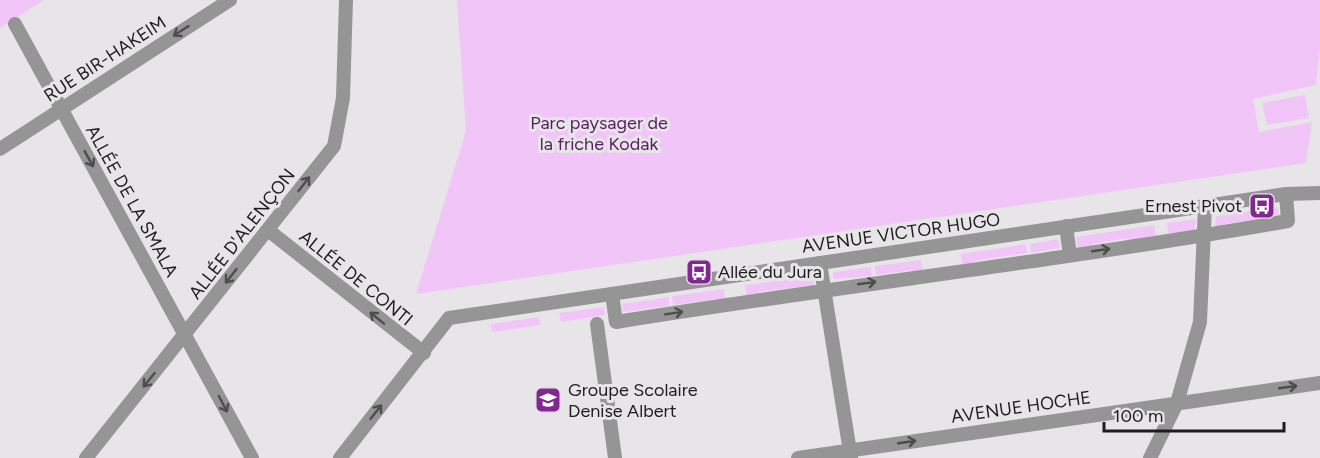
<svg xmlns="http://www.w3.org/2000/svg" width="1320" height="458" viewBox="0 0 1320 458" font-family="Figtree,sans-serif">
<style>
.green{fill:#f2c5f9}
.lines{fill:none;stroke-linecap:round;stroke-linejoin:round}
.street{stroke:#969596;stroke-width:14}
.oneway{stroke:#4e4d4e}
.labels{text-anchor:middle;stroke-width:6;stroke-linejoin:round;paint-order:stroke}
.street-label{font-size:18px;fill:#1e1d1e;stroke:#e7e5e8}
.park-label{font-size:18px;fill:#5a1c64;stroke:#e7e5e8}
.poi-label{font-size:18px;fill:#1e1d1e;stroke:#e7e5e8;text-anchor:start}
</style>
<rect width="100%" height="100%" fill="#e7e5e8"/>
<g class="green">
<path d="M0,0H44L0,28Z"/>
<path d="M457,0H1320V48L1316,85L1253,99L1259,132L1312,122L1306,163L416,294L466,131Z"/>
<path d="M1305,95L1309,118L1267,125L1262,103Z"/>
<path d="M1278,207L1279,216L1224,224V228L1215,230L1216,216Z"/>
<path d="M1196,219L1194,232L1168,233L1167,223Z"/>
<path d="M1154,225L1156,235L1151,236V239L1129,242L1128,238L1093,244V248L1078,250L1076,237Z"/>
<path d="M1058,239L1060,248L1031,253L1030,244Z"/>
<path d="M1026,244L1027,253L974,261V265L963,267L961,254Z"/>
<path d="M921,260L923,273L912,274V270L876,275L875,266Z"/>
<path d="M871,267L872,276L834,279L833,272Z"/>
<path d="M812,276L814,285L759,292L758,297L747,298L745,285Z"/>
<path d="M724,289L725,298L734,297V300L719,303L718,299L673,305L672,296Z"/>
<path d="M669,297V306L623,312L622,304Z"/>
<path d="M604,307L605,315L561,322L559,313Z"/>
<path d="M539,317L540,325L492,332L491,324Z"/>
</g>
<g class="lines">
<g class="street">
<path d="M15,24L252,458"/>
<path d="M0,149L230,0"/>
<path d="M1066,226L1070,255"/>
<path d="M268,230L424,353"/>
<path d="M820,263L851,458"/>
<path d="M612,294L616,322C840,286 1065,260 1288,221L1286,194"/>
<path d="M597,324L615,458"/>
<path d="M86,458L334,146L343,98L346,0"/>
<path d="M340,458L449,318L1286,194L1320,193"/>
<path d="M798,458L1320,383"/>
<path d="M1150,458L1177,403L1200,322L1205,206"/>
</g>
</g>
<defs><path id="oneway-shaft" d="M-6 0H5M1.5-3L5.5 0L1.5 3" fill="none" stroke-width="1.6" stroke-linecap="round" stroke-linejoin="round" transform="scale(1.5)"/></defs>
<g class="oneway">
<use href="#oneway-shaft" transform="translate(181 31) rotate(147)"/>
<use href="#oneway-shaft" transform="translate(89 159) rotate(61)"/>
<use href="#oneway-shaft" transform="translate(304 184) rotate(-52)"/>
<use href="#oneway-shaft" transform="translate(1101 250) rotate(-8)"/>
<use href="#oneway-shaft" transform="translate(231 276) rotate(128)"/>
<use href="#oneway-shaft" transform="translate(867 283) rotate(-8)"/>
<use href="#oneway-shaft" transform="translate(674 313) rotate(-9)"/>
<use href="#oneway-shaft" transform="translate(377 318) rotate(-141)"/>
<use href="#oneway-shaft" transform="translate(149 380) rotate(129)"/>
<use href="#oneway-shaft" transform="translate(1288 387) rotate(-8)"/>
<use href="#oneway-shaft" transform="translate(223 404) rotate(62)"/>
<use href="#oneway-shaft" transform="translate(376 412) rotate(-52)"/>
<use href="#oneway-shaft" transform="translate(907 442) rotate(-8)"/>
</g>
<defs>
<g id="bus-square" transform="scale(1.35)"><rect x="-9" y="-9" width="18" height="18" rx="4" fill="#832692" stroke="#e7e5e8"/><path d="M-5-6H5V4H4V6H2V4H-2V6H-4V4H-5ZM-3.5-4V0h7V-4ZM-3.5 1.2v1.5H-2V1.2ZM2 1.2v1.5H3.5V1.2Z" fill="#fff"/></g>
<g id="school-square" transform="scale(1.35)"><rect x="-9" y="-9" width="18" height="18" rx="4" fill="#832692" stroke="#e7e5e8"/><path d="M0-5L7-2L0 1L-7-2ZM-4 1L0 2.5L4 1V4Q0 6-4 4Z" fill="#fff"/></g>
</defs>
<g fill-rule="evenodd">
<use href="#bus-square" x="1262" y="206"/>
<use href="#bus-square" x="699" y="272"/>
<use href="#school-square" x="548" y="400"/>
</g>
<g class="labels">
<g class="street-label">
<text transform="translate(105 59) rotate(-33)" y="6">RUE BIR-HAKEIM</text>
<text transform="translate(132 201) rotate(61)" y="6">ALLÉE DE LA SMALA</text>
<text transform="translate(901 233) rotate(-8)" y="6">AVENUE VICTOR HUGO</text>
<text transform="translate(242 234) rotate(-52)" y="6">ALLÉE D'ALENÇON</text>
<text transform="translate(356 278) rotate(39)" y="6">ALLÉE DE CONTI</text>
<text transform="translate(1021 407) rotate(-8)" y="6">AVENUE HOCHE</text>
</g>
<g class="park-label">
<text x="599" y="129">Parc paysager de<tspan x="599" dy="21">la friche Kodak</tspan></text>
</g>
<g class="poi-label">
<text x="1242" y="212" text-anchor="end">Ernest Pivot</text>
<text x="718" y="278">Allée du Jura</text>
<text x="568" y="396">Groupe Scolaire<tspan x="568" dy="21">Denise Albert</tspan></text>
</g>
</g>
<path d="M1104 422v9h180v-9" fill="none" stroke="#1e1d1e" stroke-width="3"/>
<text x="1113" y="422" font-size="18" fill="#1e1d1e" stroke="#e7e5e8" stroke-width="4.5" paint-order="stroke">100 m</text>
</svg>
